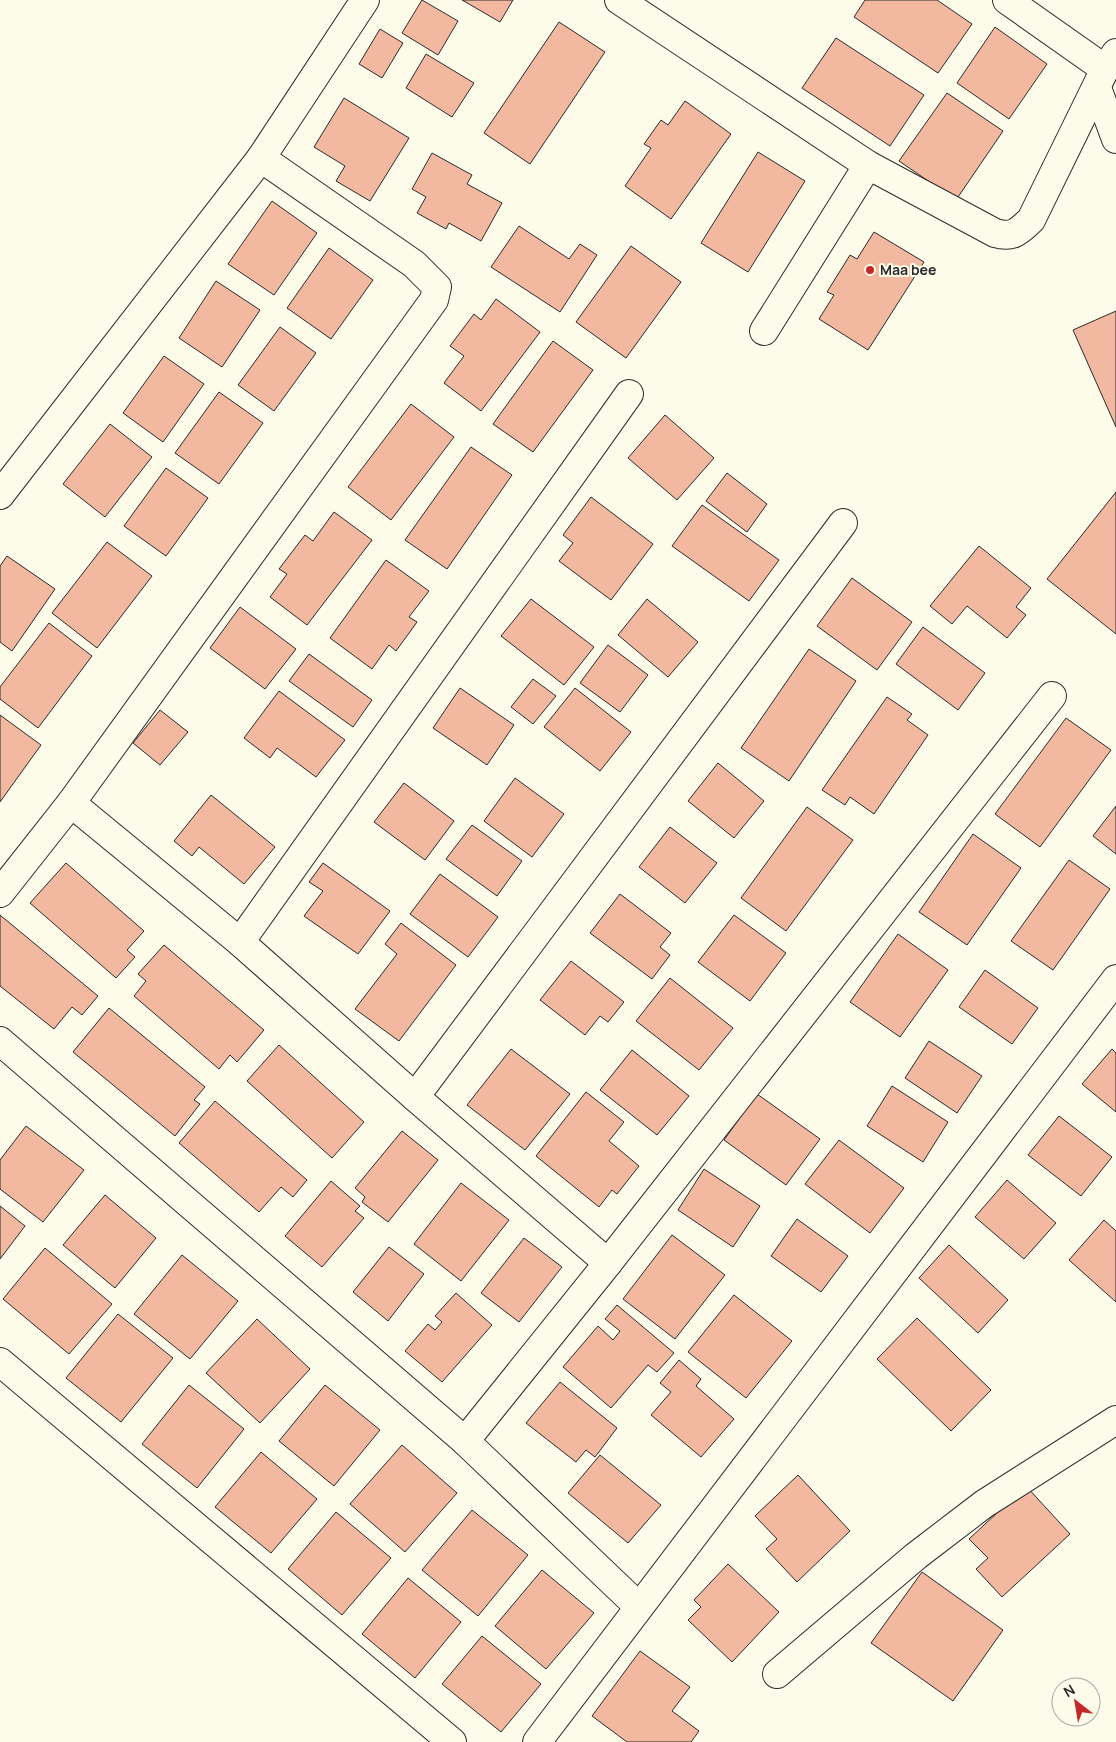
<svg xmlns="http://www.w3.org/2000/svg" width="1116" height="1742" viewBox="0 0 1116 1742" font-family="Manrope,sans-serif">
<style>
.building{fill:#f2b8a0;stroke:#2b2b2b}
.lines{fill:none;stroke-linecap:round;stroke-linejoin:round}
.minor-casing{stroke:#2b2b2b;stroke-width:30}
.minor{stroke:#fdfbea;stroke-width:28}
.poi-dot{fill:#c62828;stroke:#fdfbea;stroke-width:2}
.labels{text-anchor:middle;stroke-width:4;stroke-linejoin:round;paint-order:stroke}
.poi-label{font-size:14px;font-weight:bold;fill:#2b2b2b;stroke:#fdfbea;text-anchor:start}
</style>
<rect width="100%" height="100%" fill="#fdfbea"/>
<g class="building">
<path d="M422,0L458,21L438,55L402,33Z"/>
<path d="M462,0H513L500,22Z"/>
<path d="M865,0H937L972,24L938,73L854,17Z"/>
<path d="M559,22L605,52L530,164L484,133Z"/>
<path d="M995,27L1047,64L1009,119L957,83Z"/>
<path d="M380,29L403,43L382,78L359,64Z"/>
<path d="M836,38L924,95L890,146L802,88Z"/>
<path d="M426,54L474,83L452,117L406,88Z"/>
<path d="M947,93L1003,131L956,200L899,161Z"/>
<path d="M344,98L409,138L370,201L336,181L345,166L314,147Z"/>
<path d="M685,101L731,134L671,219L625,186L651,148L644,144L661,120L668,125Z"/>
<path d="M758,152L805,181L748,272L701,243Z"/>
<path d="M432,153L472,175L467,184L502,203L481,241L449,223L446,229L417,213L426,197L412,189Z"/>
<path d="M272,201L317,233L274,295L228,264Z"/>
<path d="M519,226L569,259L580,244L597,255L560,312L491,267Z"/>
<path d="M874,232L924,262L868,350L819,319L834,295L827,292L850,255L857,259Z"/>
<path d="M631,246L681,282L626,358L576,322Z"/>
<path d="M329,248L373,280L331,339L287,308Z"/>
<path d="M216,281L260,310L222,367L179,338Z"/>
<path d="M496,299L540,332L481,411L444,383L464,356L450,346L474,314L481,320Z"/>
<path d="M1116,311V427L1073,330Z"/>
<path d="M280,327L316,353L274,411L238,385Z"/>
<path d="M553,341L593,370L533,452L493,424Z"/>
<path d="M164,356L204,384L163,442L123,413Z"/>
<path d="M219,392L263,423L219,484L175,453Z"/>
<path d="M411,404L454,437L391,520L348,487Z"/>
<path d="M665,415L714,458L677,500L628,458Z"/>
<path d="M110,424L152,457L105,517L63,484Z"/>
<path d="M471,447L512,475L447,569L405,540Z"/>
<path d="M166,468L208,498L166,556L124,526Z"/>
<path d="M727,473L767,504L747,532L706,501Z"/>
<path d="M1116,492V634L1047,579Z"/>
<path d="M591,497L653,544L611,600L559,561L573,543L563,535Z"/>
<path d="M702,505L779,560L749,601L672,546Z"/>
<path d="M334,512L372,540L307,625L270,597L287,574L279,569L305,535L313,541Z"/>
<path d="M107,542L152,576L97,648L52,613Z"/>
<path d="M979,546L1031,588L1016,607L1026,615L1007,638L967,606L952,624L930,606Z"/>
<path d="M7,556L55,589L12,651L0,642V566Z"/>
<path d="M386,560L429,591L409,617L417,622L396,651L389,645L372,669L330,638Z"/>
<path d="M852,578L912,622L877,670L817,626Z"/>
<path d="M531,599L594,647L564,685L501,636Z"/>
<path d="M647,599L698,642L668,677L618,635Z"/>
<path d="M240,607L296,649L265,689L210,648Z"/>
<path d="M49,623L92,656L38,728L0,699V687Z"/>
<path d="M923,627L985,673L958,710L896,664Z"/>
<path d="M608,645L648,675L620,712L580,683Z"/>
<path d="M809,649L856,681L789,781L741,748Z"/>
<path d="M309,654L372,700L353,727L289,681Z"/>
<path d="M533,679L556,696L533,724L511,707Z"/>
<path d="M460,688L514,725L487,765L433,728Z"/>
<path d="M575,688L631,732L600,771L544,727Z"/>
<path d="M279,691L345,740L316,777L277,748L270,758L244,738Z"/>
<path d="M887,697L912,714L907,720L928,735L874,814L850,797L845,805L822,790Z"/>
<path d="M160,710L188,732L160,765L133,743Z"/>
<path d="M0,715L41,745L0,802Z"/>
<path d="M1066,718L1111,750L1040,847L995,814Z"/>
<path d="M718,763L764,801L734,838L688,801Z"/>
<path d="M515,778L564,814L532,857L484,821Z"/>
<path d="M404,783L454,821L425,860L374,822Z"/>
<path d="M211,795L275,847L244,884L199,847L192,856L174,841Z"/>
<path d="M1116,806V854L1093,836Z"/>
<path d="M807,807L853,840L786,931L741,898Z"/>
<path d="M472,825L522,861L497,896L446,859Z"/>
<path d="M670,827L717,863L685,903L639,867Z"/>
<path d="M973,834L1021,868L967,945L919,912Z"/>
<path d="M1069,860L1110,889L1053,970L1011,941Z"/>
<path d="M66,863L144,931L127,950L135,957L116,978L30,903Z"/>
<path d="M323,863L390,911L358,954L304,916L323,891L309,882Z"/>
<path d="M440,874L498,917L468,957L410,914Z"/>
<path d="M620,894L671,933L660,947L670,955L652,979L590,933Z"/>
<path d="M0,915L98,996L82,1015L72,1007L54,1029L0,986Z"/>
<path d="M734,915L786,953L750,1001L698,962Z"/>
<path d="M401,923L456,965L399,1041L355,1009L397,954L385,944Z"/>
<path d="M898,934L948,970L900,1037L850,1002Z"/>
<path d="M164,945L264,1030L237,1062L230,1055L219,1069L134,996L146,981L138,974Z"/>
<path d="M571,961L624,1002L608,1022L600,1016L585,1035L540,1000Z"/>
<path d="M985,970L1038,1008L1012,1044L959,1007Z"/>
<path d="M670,978L733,1028L699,1070L636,1021Z"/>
<path d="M109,1008L205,1087L194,1100L200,1104L175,1136L73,1052Z"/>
<path d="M929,1041L982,1076L957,1113L905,1078Z"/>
<path d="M279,1045L364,1122L332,1158L247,1081Z"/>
<path d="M511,1049L570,1094L525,1150L467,1105Z"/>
<path d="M1112,1049L1116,1053V1112L1082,1084Z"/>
<path d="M632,1050L689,1096L657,1135L600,1090Z"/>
<path d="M892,1086L948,1122L923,1162L867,1126Z"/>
<path d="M586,1092L624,1122L609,1141L639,1166L617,1194L612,1190L599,1207L536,1156Z"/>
<path d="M757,1094L820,1139L786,1185L724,1140Z"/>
<path d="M215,1101L307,1180L293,1197L281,1187L259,1212L179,1143Z"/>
<path d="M1059,1116L1112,1157L1081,1196L1028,1155Z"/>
<path d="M26,1126L84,1170L43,1222L0,1189V1160Z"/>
<path d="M402,1131L438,1160L388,1222L362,1202L365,1197L355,1188Z"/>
<path d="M839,1140L904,1188L870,1233L805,1184Z"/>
<path d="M704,1169L760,1206L733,1247L678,1210Z"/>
<path d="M1007,1180L1056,1223L1024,1259L975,1217Z"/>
<path d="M331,1181L360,1206L355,1211L364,1218L322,1267L285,1236Z"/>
<path d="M461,1183L509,1220L461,1281L414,1244Z"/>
<path d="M105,1195L156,1238L115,1288L63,1245Z"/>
<path d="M0,1206L25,1226L0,1259Z"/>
<path d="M797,1219L848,1256L821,1292L771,1256Z"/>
<path d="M1104,1220L1116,1231V1302L1069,1260Z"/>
<path d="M672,1235L725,1275L675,1339L623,1299Z"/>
<path d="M524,1238L562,1267L519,1322L481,1293Z"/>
<path d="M949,1245L1008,1300L978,1333L919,1278Z"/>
<path d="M389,1247L424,1274L388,1321L353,1292Z"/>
<path d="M45,1248L112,1304L69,1354L3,1299Z"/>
<path d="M182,1255L238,1301L190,1359L134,1314Z"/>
<path d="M456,1293L492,1325L442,1382L405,1351L428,1324L435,1330L442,1322L435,1316Z"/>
<path d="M734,1295L792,1341L746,1398L688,1352Z"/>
<path d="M617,1305L674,1353L657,1372L648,1365L611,1408L563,1367L598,1326L613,1340L620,1331L605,1319Z"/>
<path d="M118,1314L173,1358L121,1422L66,1378Z"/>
<path d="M917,1318L991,1390L951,1431L877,1359Z"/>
<path d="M257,1319L310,1369L260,1423L206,1373Z"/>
<path d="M679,1360L701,1379L696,1386L734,1419L701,1457L651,1415L671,1392L660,1383Z"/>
<path d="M560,1382L617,1428L595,1457L586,1450L576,1462L526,1423Z"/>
<path d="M189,1385L244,1429L197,1488L142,1444Z"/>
<path d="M325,1385L380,1430L334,1486L279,1441Z"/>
<path d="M402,1445L457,1493L405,1552L350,1504Z"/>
<path d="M261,1452L317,1499L271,1553L215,1507Z"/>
<path d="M600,1455L661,1505L628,1543L568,1493Z"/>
<path d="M798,1475L850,1531L797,1582L766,1549L777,1539L755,1516Z"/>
<path d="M1026,1486L1070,1534L1002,1597L976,1569L988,1558L969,1539Z"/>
<path d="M472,1510L528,1555L478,1616L422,1570Z"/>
<path d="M336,1512L391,1558L342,1615L288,1569Z"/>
<path d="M728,1564L779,1612L732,1662L688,1620L701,1607L694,1600Z"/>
<path d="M542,1570L594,1613L546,1669L495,1626Z"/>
<path d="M922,1572L1003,1630L953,1701L871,1643Z"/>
<path d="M408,1578L461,1622L415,1678L362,1634Z"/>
<path d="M482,1636L541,1684L501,1732L442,1684Z"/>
<path d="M640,1651L690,1687L672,1711L699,1731L691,1742H627L592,1716Z"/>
</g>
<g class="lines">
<g class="minor-casing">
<g id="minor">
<path d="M619,0L868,165L995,233C1013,238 1018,232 1031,220L1105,69L1116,53"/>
<path d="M1007,0L1105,69"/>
<path d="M1097,88L1116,139"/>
<path d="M764,331L868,165"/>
<path d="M0,495L261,158L365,0"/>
<path d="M71,803L240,942L415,1097L608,1263"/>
<path d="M0,893L71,803L434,300L437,287L414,264L261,158"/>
<path d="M240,942L629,394"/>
<path d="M0,1041L465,1441L639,1607"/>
<path d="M415,1097L843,523"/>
<path d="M0,1362L452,1742"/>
<path d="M465,1441L608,1263L1052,696"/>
<path d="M777,1674L916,1556L984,1504L1116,1420"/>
<path d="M537,1742L1116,979"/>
</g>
</g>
<use href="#minor" class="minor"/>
</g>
<circle class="poi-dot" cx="870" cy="270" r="5"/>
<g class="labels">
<g class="poi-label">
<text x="880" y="275">Maa bee</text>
</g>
</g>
<g transform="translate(1076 1702) rotate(329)"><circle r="24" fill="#fdfbea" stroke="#a9a89e"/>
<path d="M0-4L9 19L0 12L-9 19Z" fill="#c62828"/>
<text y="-8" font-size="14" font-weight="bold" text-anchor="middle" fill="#2b2b2b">N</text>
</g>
</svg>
